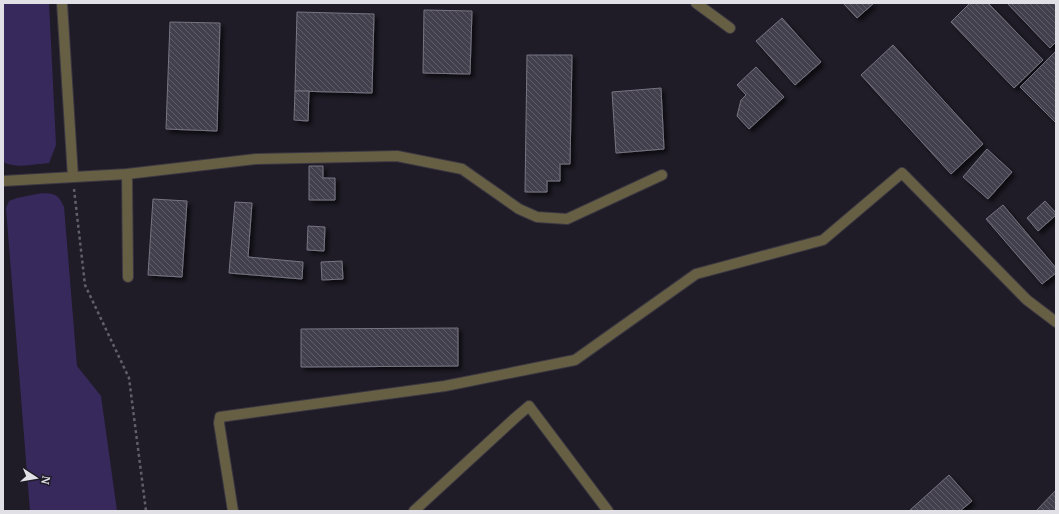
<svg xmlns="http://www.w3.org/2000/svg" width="1059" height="514" viewBox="0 0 1059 514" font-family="'PT Serif',serif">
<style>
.grass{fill:#38295d}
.building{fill:url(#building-back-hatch);stroke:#767481;filter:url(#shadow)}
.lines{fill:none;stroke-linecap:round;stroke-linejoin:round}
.service-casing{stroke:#3a3742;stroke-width:12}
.path{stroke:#615f69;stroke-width:2.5;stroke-dasharray:3 3;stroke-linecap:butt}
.service{stroke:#675f44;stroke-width:10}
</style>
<defs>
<pattern id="building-back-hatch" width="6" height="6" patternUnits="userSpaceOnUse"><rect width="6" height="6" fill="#43414d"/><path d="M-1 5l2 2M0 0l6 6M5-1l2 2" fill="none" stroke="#5e5c67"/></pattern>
<filter id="shadow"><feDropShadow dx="3.5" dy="3.5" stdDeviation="2" flood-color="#0009"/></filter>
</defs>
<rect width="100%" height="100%" fill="#1f1c27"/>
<g class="grass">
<path d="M3,3H49L56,145L49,163C34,164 16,169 3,162Z"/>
<path d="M42,193C56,194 58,194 64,207L77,366L101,396L117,511H30L6,208L9,201L17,198Z"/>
</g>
<g class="building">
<path d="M843,3H874L857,18Z"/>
<path d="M970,3H988L1043,60L1014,88L951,22Z"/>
<path d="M1007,3H1056V42L1050,48Z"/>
<path d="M424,10L472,11L470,74L423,73Z"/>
<path d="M297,12L374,14L372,93L295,91Z"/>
<path d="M782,18L821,62L795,85L756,41Z"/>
<path d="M170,22L220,23L217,131L166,129Z"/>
<path d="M893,45L983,144L951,174L861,75Z"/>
<path d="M1056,51V123L1020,87Z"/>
<path d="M527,55H572L570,164H560V181H547V192H525Z"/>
<path d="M756,67L784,97L749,129L737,116L741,100L746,95L737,85Z"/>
<path d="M661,88L664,149L616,153L612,92Z"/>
<path d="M295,91H309L308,121L294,120Z"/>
<path d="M987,149L1012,172L988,199L963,177Z"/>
<path d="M309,166H323V178H335V200H309Z"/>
<path d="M153,199L187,201L182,277L148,275Z"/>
<path d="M1045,201L1056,213V215L1038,231L1027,218Z"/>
<path d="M235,202L252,203L248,257L303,262L302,279L229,273Z"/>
<path d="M1003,205L1056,268V273L1042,284L986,219Z"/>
<path d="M308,226L325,227L324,251L307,250Z"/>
<path d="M342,261L343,279L322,280L321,262Z"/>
<path d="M458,328V366L301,367V329Z"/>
<path d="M949,475L972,501L960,511H909Z"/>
<path d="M1056,490V511H1036Z"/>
</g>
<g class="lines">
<g class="service-casing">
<g id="service">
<path d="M62,3L73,177"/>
<path d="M696,3L730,28"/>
<path d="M127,174L128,277"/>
<path d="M3,181L127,174L256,159L397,156L462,169L519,209L537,217L567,219L662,175"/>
<path d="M233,511L219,423L220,417L445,386L575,360L696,274L823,240L902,173L1027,300L1056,322"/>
<path d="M414,511L515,418L529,406L608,511"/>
</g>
</g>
<path class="path" d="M74,189L85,285L129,378L146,511"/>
<use href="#service" class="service"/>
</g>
<rect width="1059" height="514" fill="none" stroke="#e1e0e7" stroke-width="8"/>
<g transform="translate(36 478) rotate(102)" stroke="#1f1c27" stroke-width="3" paint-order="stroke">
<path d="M0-3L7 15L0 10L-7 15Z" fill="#e1e0e7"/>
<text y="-6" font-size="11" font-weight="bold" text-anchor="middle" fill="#e1e0e7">N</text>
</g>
</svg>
